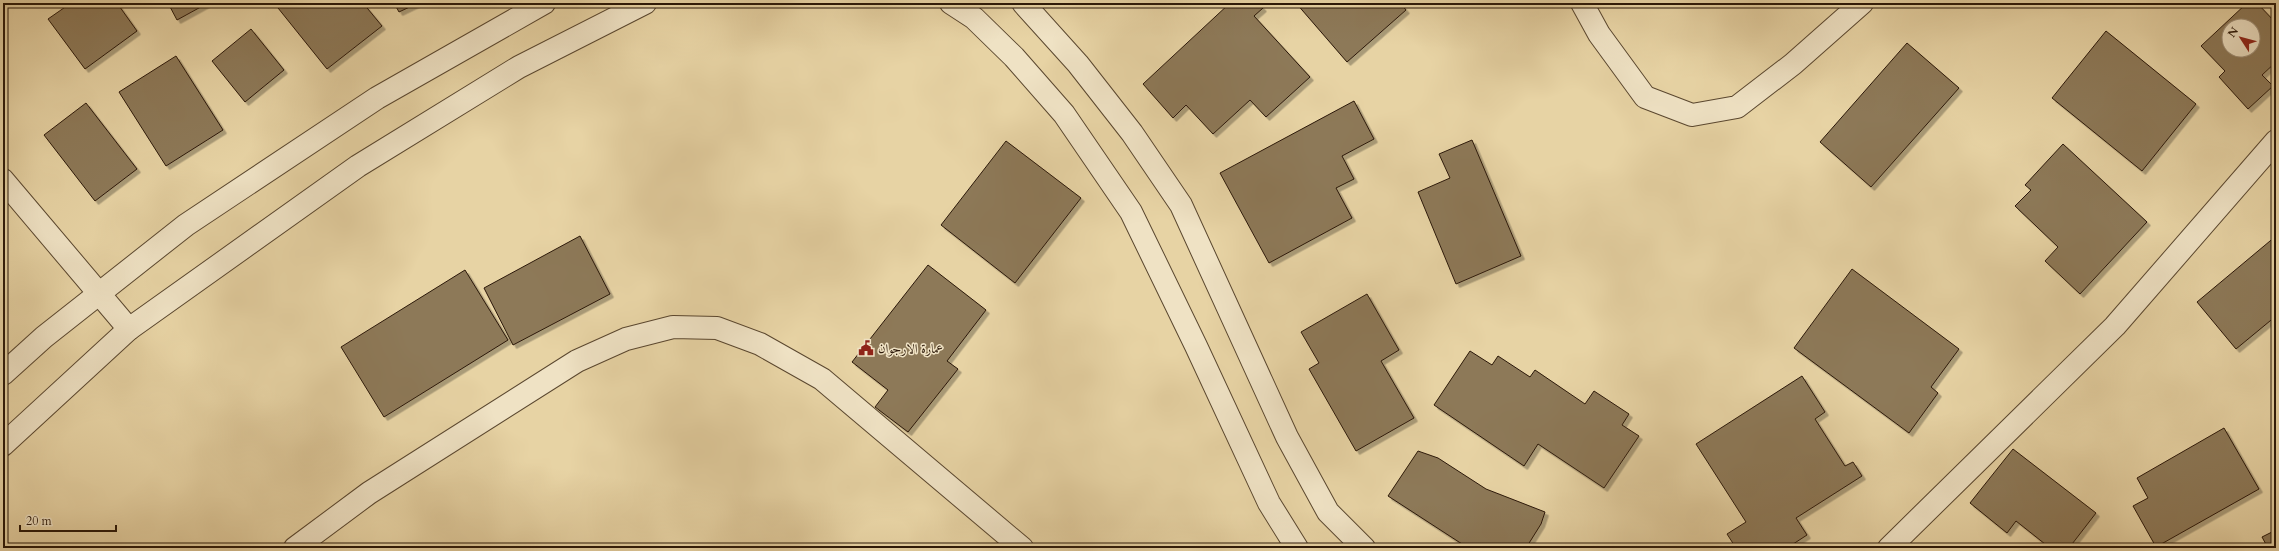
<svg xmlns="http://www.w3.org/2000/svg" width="2279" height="551" viewBox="0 0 2279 551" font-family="Cardo,Amiri,serif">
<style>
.building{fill:#8d7959;stroke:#2b1808;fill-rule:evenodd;filter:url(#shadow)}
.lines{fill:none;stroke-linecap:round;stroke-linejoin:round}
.street-casing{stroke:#5a472f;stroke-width:24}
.street{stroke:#efe2c4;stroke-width:22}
.labels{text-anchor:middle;stroke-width:3;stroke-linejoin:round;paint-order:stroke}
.poi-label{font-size:13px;fill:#2b1808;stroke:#efe2c4;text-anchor:start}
</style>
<defs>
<filter id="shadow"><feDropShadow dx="3.5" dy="3.5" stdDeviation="0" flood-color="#0004"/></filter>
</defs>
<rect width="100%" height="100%" fill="#e7d3a4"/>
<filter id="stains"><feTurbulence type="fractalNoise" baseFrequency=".005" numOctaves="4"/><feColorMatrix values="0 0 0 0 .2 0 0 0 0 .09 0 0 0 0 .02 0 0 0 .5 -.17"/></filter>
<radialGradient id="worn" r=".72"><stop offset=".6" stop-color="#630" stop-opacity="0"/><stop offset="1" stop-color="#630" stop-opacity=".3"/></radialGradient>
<g class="building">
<path d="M71,3H117L137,31L85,69L48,19Z"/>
<path d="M168,3H208L177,20Z"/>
<path d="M274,3H363L382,26L327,69Z"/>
<path d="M394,3H418L399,12Z"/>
<path d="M1230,3H1258L1263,8L1254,16L1310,77L1266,117L1250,100L1213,134L1186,105L1173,118L1143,84Z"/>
<path d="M1296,3H1400L1406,10L1347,62Z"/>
<path d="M2247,3H2257L2276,23V62L2262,75L2273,86L2248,109L2219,77L2225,71L2201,46ZM2229,26H2253V50H2229Z"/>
<path d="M251,29L284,70L245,102L212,61Z"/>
<path d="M2106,31L2196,104L2142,171L2052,98Z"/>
<path d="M1907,43L1959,88L1871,187L1820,142Z"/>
<path d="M176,56L223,130L166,166L119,92Z"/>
<path d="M1354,101L1374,139L1342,156L1354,179L1336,188L1352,218L1269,263L1220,173Z"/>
<path d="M86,103L137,169L95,201L44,135Z"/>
<path d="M1472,140L1521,256L1456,284L1418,192L1450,178L1439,154Z"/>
<path d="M1006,141L1081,198L1015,283L941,225Z"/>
<path d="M2063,144L2147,222L2080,294L2045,261L2058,247L2015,206L2031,190L2025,185Z"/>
<path d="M580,236L610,294L513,345L484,288Z"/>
<path d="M2276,236V316L2236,349L2197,302Z"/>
<path d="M928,265L986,310L947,361L958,369L908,432L875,407L888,390L852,362Z"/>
<path d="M1852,269L1959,349L1931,387L1938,393L1909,433L1794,348Z"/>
<path d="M465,270L508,340L384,417L341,347Z"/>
<path d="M1367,294L1399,350L1381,361L1414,418L1356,451L1309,369L1319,363L1301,332Z"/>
<path d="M1470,351L1492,365L1498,356L1530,377L1535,370L1585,404L1594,391L1629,414L1622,425L1639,436L1604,488L1538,444L1524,466L1434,405Z"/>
<path d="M1802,376L1825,412L1815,419L1845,466L1853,462L1862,476L1796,518L1807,535L1787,548H1736L1727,534L1746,522L1696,444Z"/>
<path d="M2224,428L2259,489L2156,547L2133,506L2148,498L2137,478Z"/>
<path d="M2013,449L2096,513L2069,548H2050L2016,521L2007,533L1970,503Z"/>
<path d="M1418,451L1438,458L1486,489L1545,512L1541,524L1526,548H1474L1462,544L1388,496Z"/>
<path d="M2276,530V548H2268L2262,537Z"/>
</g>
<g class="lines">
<g class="street-casing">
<g id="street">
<path d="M951,3L974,18L1014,57L1064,114L1131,212L1196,346L1269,503L1297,548"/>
<path d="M1023,3L1078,64L1132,133L1181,205L1287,437L1328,512L1364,548"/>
<path d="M1582,3L1599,34L1645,97L1692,115L1737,107L1793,64L1862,3"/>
<path d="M3,180L129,329"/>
<path d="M3,374L44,337L186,225L377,98L544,3"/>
<path d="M3,445L129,329L358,166L519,67L645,3"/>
<path d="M295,548L369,493L577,361L626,339L673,327L717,328L760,344L822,379L1022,548"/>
<path d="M1889,548L2115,326L2276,141"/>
</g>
</g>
<use href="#street" class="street"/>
</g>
<defs>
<g id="civic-bare" transform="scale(1.2)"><path d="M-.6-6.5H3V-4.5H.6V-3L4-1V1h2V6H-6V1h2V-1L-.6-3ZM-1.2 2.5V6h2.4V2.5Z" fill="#8f2418" stroke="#efe2c4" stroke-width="2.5" paint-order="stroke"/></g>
</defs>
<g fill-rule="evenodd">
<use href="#civic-bare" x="866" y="348"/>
</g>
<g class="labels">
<g class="poi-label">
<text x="878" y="353">عمارة الارجوان</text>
</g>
</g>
<rect width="2279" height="551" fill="none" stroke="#e7d3a4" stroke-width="16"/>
<rect x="4" y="4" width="2271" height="543" fill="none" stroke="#2b1808" stroke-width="2"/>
<rect x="8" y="8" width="2263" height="535" fill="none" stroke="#2b1808"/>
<g transform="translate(2241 38) rotate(306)"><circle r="19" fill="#efe2c4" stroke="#a19179"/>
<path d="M0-3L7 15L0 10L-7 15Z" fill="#8f2418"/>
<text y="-6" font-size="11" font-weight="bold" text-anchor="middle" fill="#2b1808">N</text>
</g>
<path d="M20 525v6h96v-6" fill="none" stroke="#2b1808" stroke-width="2"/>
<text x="26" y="525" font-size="12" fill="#2b1808" stroke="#efe2c4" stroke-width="3" paint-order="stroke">20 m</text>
<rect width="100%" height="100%" filter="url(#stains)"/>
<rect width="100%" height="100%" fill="url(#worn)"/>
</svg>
